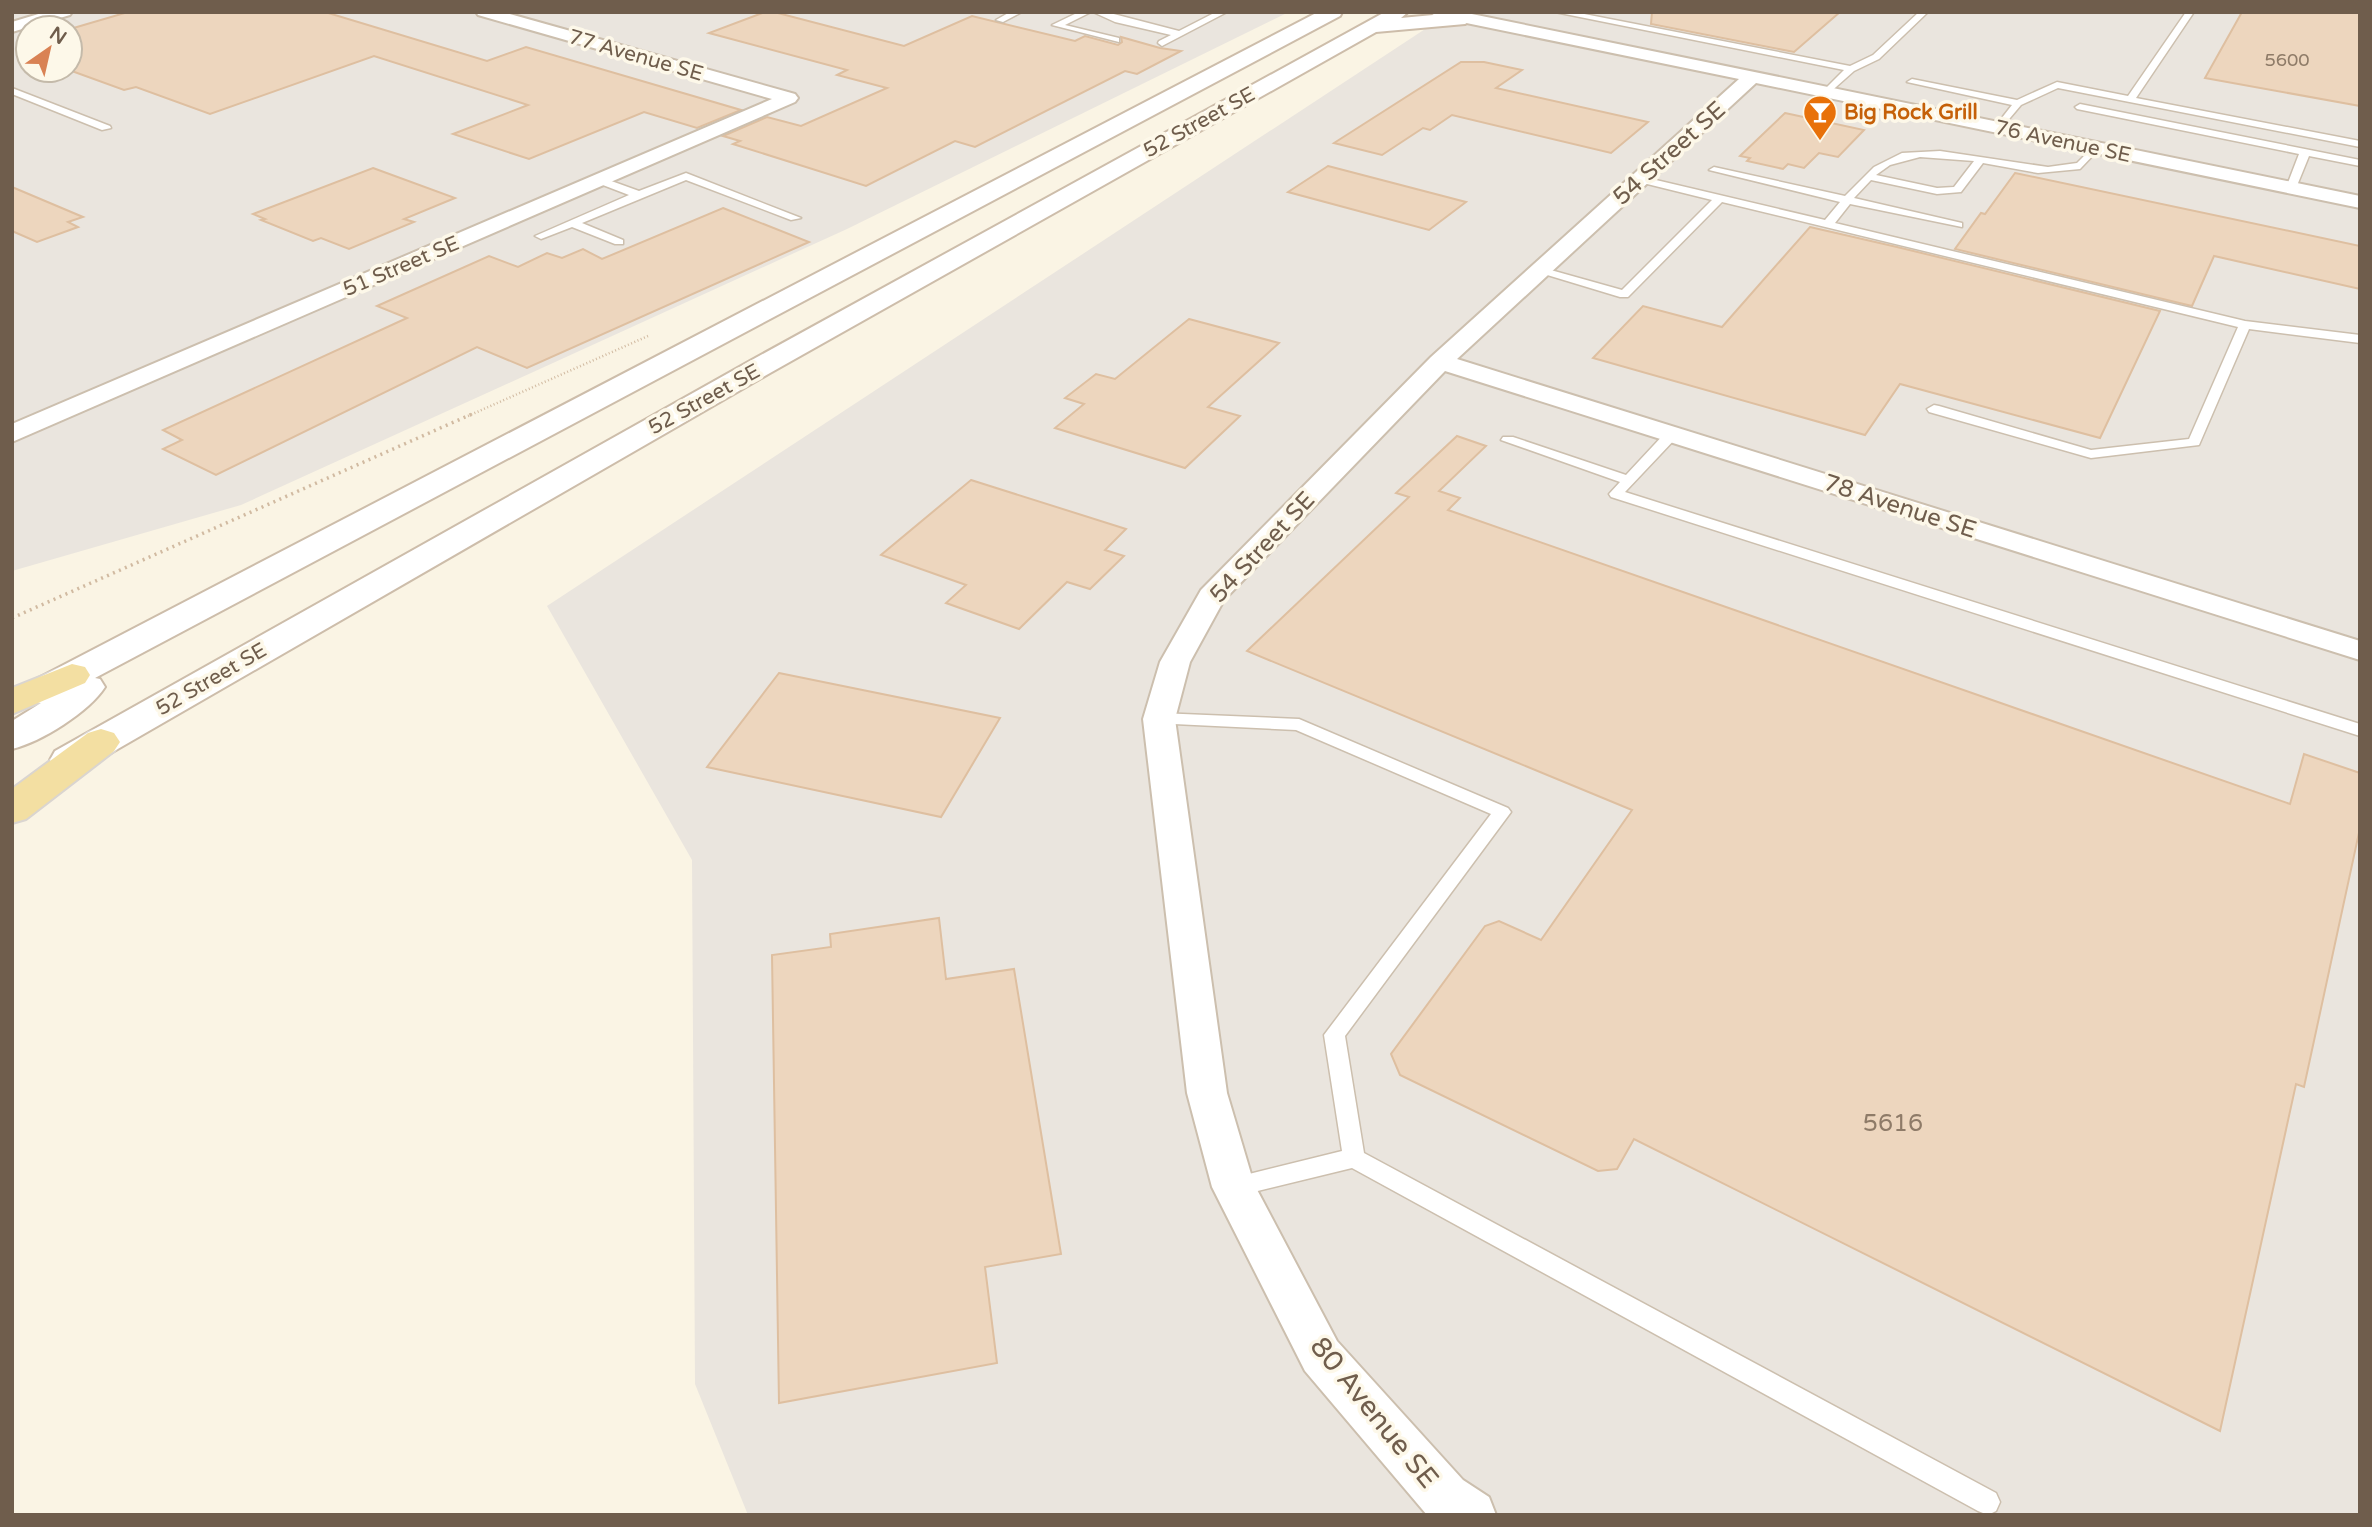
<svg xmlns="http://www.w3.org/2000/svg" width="2372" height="1527" viewBox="0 0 2372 1527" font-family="'Varela Round',sans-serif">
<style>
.industrial{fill:#eae5de;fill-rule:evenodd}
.building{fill:#edd6be;stroke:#debfa0;stroke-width:2}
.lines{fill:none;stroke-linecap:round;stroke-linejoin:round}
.lane-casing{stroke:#ccbfae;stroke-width:3}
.street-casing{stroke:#ccbfae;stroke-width:4}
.secondary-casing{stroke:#cdbdaa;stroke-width:4}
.primary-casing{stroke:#dad5d0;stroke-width:4}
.path-far1{stroke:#d1baa1;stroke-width:2.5;stroke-dasharray:1 2.5;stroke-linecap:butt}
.path{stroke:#d1baa1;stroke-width:3.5;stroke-dasharray:2 4.5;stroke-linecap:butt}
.lane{fill:#fff;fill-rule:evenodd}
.street{fill:#fff;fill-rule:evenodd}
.secondary{fill:#fff;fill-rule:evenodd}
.primary{fill:#f3dfa2;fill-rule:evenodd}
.labels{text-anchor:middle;stroke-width:7;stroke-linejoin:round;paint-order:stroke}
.far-number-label{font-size:18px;fill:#8e7b68}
.far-street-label{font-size:21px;fill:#6f5d4c;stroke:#fdf8e9}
.far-food-label{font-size:21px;font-weight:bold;fill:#c56008;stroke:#fdf8e9;text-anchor:start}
.street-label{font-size:24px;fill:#6f5d4c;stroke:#fdf8e9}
.near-number-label{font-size:24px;fill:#8e7b68}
.near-street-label{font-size:28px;fill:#6f5d4c;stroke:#fdf8e9}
</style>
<rect width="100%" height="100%" fill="#faf4e4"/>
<g class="industrial">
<path d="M12,12H1289L847,229L241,505L12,571ZM28,28H70V70H28Z"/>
<path d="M1451,12H2360V1515H748L695,1384L692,860L547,606Z"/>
</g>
<g class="building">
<path d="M128,12H325L487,61L526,47L741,110L697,128L644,112L529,159L453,134L528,105L374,56L210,114L136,87L124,90L69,70L70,29Z"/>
<path d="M765,12H774L904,46L972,16L1075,41L1085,36L1118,45L1122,42L1121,37L1160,48L1181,51L1137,74L1125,71L975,147L955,141L866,186L733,144L740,141L723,136L767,117L801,126L887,88L837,75L847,70L709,33Z"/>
<path d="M1652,12H1840L1794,52L1651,24Z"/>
<path d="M2242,12H2360V106L2205,78Z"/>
<path d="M1461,62H1484L1522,70L1496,88L1648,122L1611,153L1452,115L1430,130L1423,128L1382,155L1334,143Z"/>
<path d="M1785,113L1864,130L1838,157L1819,153L1804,168L1788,164L1783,169L1747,161L1750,158L1740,156Z"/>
<path d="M1328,166L1466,202L1429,230L1288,192Z"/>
<path d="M373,168L455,198L404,219L414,222L349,249L321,238L313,241L261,220L265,219L253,214Z"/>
<path d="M2015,173L2360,246V289L2214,256L2192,306L1955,249L1981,213L1985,214Z"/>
<path d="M12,187L83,217L68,222L78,227L37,242L12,231Z"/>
<path d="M723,208L809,242L527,368L477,347L216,475L163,449L182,440L163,430L407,318L377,306L489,256L518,267L547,253L562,258L583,249L602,259Z"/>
<path d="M1810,227L1897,247L2160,311L2100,438L1900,384L1865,435L1593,358L1643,306L1722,327Z"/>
<path d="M1189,319L1279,343L1208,407L1240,416L1185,468L1055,428L1084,404L1065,398L1096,374L1115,379Z"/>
<path d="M1457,436L1486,446L1439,491L1460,498L1448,510L2290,804L2304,754L2360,773V828L2304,1087L2296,1084L2220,1431L1634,1139L1617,1169L1598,1171L1400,1075L1391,1054L1485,926L1499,921L1541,940L1632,810L1247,651L1409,497L1396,493Z"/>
<path d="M971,480L1126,529L1105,550L1124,556L1090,589L1067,582L1019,629L946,603L966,585L881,555Z"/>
<path d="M779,673L1000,718L941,817L707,767Z"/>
<path d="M939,918L946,979L1014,969L1061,1254L985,1267L997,1363L779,1403L772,955L831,947L830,934Z"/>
</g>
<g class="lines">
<g class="lane-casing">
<g id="lane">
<path d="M1010,12H1022L1003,22L996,20Z"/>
<path d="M1079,12H1091L1065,25L1119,38V42L1052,25Z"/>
<path d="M1093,12H1106L1179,31L1216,12H1227L1162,46L1158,43L1159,41L1171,35L1115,22Z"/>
<path d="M1555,12H1574L1850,66L1873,55L1919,12H1928L1879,59L1854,71L1827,95L1824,94V90L1844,70Z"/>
<path d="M2186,12H2194L2136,98L2360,141V147L2058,88L2021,105L1999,131L1994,128L2012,105L1907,82L1912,79L2017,100L2057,82L2128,96Z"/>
<path d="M12,88L110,126L111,128L102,130L12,94Z"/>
<path d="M2080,104L2360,160V166L2309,156L2296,188L2291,191L2286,188L2299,154L2077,109L2075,107Z"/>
<path d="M2096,144L2101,147L2080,169L2038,173L1983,163L1961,192L1937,194L1871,180L1854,198L1962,223V227L1850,204L1835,223L2245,321L2360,335V343L2249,329L2199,445L2091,458L1929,412L1927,409L1934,405L1939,406L2091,450L2189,439L2238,327L1722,202L1628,297H1620L1534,271L1540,267L1622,290L1712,200L1635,181V177L1639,176L1825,220L1840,202L1709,170L1714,167L1845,196L1874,167L1902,153L1940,151L2048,167L2077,163ZM1920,157L1974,161L1954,187L1937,188L1876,175L1890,165Z"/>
<path d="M686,173L801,218L791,220L686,180L582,223L623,240V244H615L572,227L541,239L535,236L629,195L595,182V178H603L639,191Z"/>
<path d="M1672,430L1677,431V437L1625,492L2360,724V736L1611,497L1609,494L1620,482L1501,440L1503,437H1513L1626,475L1667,431Z"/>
<path d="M1159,713L1299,719L1508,808L1511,812L1345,1036L1364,1153L1996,1493L2000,1502L1996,1511L1988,1515L1978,1511L1352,1168L1233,1197L1225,1194L1222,1187L1225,1180L1342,1151L1324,1035L1491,814L1296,730L1153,723L1151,719L1153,715Z"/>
</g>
</g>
<g class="street-casing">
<g id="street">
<path d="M45,12H72L70,15L12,32V22Z"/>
<path d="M476,12H503L795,94L798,98L795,102L12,442V424L772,99L478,15Z"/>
<path d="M1429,12H1462L2360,196V208L1756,83L1457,359L2360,641V660L1445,371L1224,600L1190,662L1175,719L1227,1093L1254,1184L1337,1341L1463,1480L1489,1497L1496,1515H1427L1305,1371L1212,1187L1187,1093L1143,719L1160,662L1201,590L1431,357L1739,79L1437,17Z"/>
</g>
</g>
<g class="secondary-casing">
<g id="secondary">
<path d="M1318,12H1342L1340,16L95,678L100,679L105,687C89,712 41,742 12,749V721L41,703L27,700L22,692L27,684Z"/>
<path d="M1385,12H1408L1401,18L1465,12L1475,18L1465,24L1376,32L770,373L83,769L69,773L55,769L50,760L55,751L750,361Z"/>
</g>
</g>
<g class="primary-casing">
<g id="primary">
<path d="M72,664L85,667L90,675L85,683L12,714V688Z"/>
<path d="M101,729L114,733L120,742L114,751L26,819L12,823V789L88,733Z"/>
</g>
</g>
<path class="path-far1" d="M468,416L648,336"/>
<path class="path" d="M12,618L472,414"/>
<use href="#lane" class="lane"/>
<use href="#street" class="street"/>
<use href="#secondary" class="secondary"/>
<use href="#primary" class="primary"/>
</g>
<defs>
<g id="bar-pin" transform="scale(1.75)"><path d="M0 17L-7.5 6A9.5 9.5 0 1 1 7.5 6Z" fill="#e8710a" stroke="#fdf8e9"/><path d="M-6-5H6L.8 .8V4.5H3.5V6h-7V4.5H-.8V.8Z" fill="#fff"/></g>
</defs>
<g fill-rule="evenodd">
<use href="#bar-pin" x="1820" y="112"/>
</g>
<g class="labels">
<g class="far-number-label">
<text x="2287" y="66">5600</text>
</g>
<g class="far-street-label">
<text transform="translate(636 55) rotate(16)" y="7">77 Avenue SE</text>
<text transform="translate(1199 122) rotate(-29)" y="7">52 Street SE</text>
<text transform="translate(2063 141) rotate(12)" y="7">76 Avenue SE</text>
<text transform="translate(401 266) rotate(-23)" y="7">51 Street SE</text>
<text transform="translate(704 399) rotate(-29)" y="7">52 Street SE</text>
<text transform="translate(211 679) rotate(-30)" y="7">52 Street SE</text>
</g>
<g class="far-food-label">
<text x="1844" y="119">Big Rock Grill</text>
</g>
<g class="street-label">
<text transform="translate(1669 153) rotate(-42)" y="8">54 Street SE</text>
<text transform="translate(1900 506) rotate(18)" y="8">78 Avenue SE</text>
<text transform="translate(1262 547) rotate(-47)" y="8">54 Street SE</text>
</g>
<g class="near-number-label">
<text x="1893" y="1131">5616</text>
</g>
<g class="near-street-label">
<text transform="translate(1375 1412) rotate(51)" y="10">80 Avenue SE</text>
</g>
</g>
<rect width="2372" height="1527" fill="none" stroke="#6f5d4c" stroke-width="28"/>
<g transform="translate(49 49) rotate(34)"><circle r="33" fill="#fdf8e9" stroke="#c4baaa" stroke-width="2"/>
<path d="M0-5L12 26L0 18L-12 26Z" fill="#d98254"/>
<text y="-10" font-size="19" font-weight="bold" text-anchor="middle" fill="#6f5d4c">N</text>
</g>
</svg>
